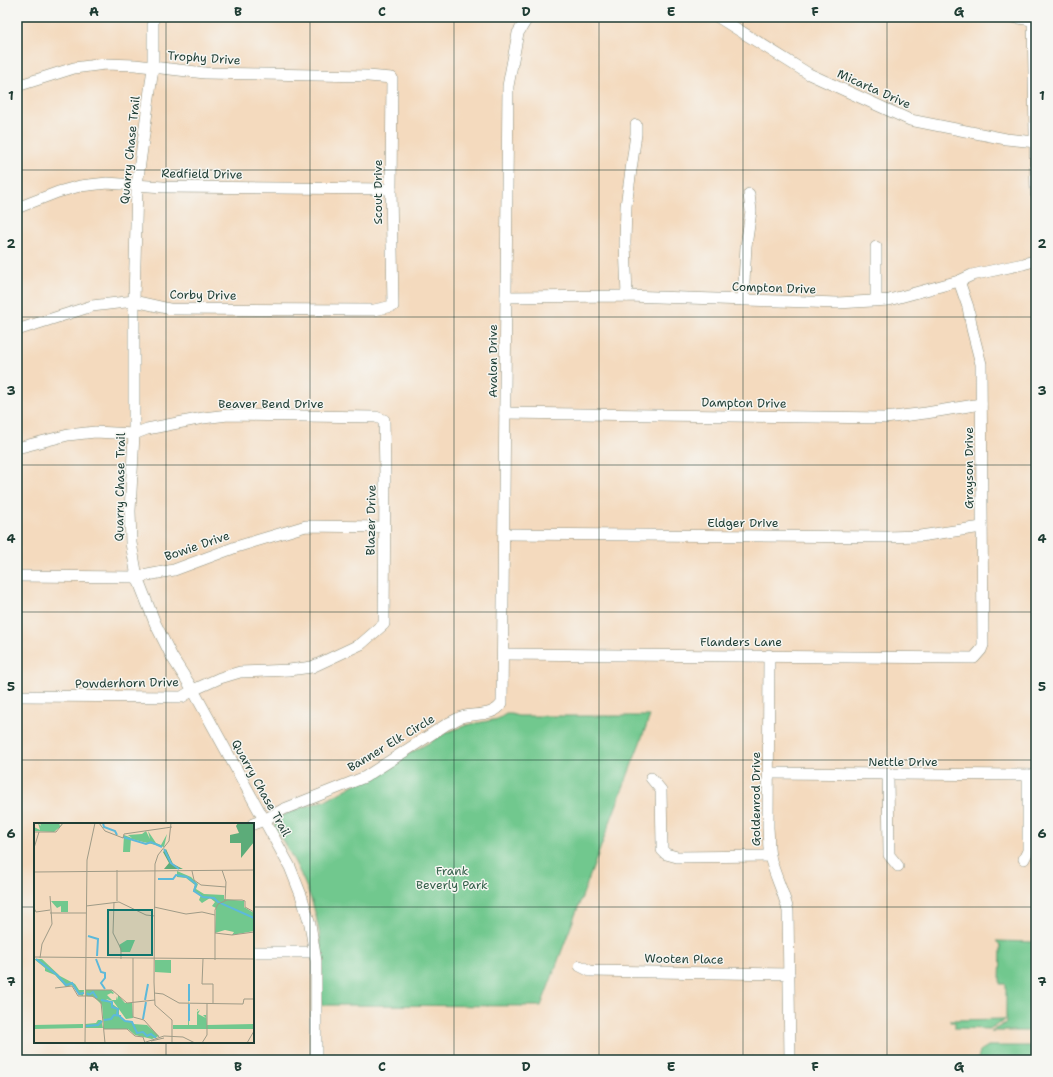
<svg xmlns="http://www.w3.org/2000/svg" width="1053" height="1077" viewBox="0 0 1053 1077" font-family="'Shantell Sans',sans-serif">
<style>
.green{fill:#71c88e;stroke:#488261}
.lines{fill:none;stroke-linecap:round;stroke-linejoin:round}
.minor-casing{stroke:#8a8c79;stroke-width:12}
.minor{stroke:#fff;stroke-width:11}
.grid{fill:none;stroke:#1f3d34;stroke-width:1;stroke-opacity:0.55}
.labels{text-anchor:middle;stroke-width:3;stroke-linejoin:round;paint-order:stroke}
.street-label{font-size:12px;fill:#1f3d34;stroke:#f6f6f2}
.park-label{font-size:12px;fill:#34604a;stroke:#f6f6f2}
.inset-river{fill:none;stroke:#5db9da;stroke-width:2}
.inset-road{fill:none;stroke:#9f9b87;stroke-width:1}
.view{fill:#0f766e;fill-opacity:0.15;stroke:#0f766e;stroke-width:2}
.inset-edge{fill:none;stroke:#1f3d34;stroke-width:2}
.neatline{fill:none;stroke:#1f3d34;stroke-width:1.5}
.grid-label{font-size:13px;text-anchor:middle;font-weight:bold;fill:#1f3d34}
</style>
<rect width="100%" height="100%" fill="#f6f6f2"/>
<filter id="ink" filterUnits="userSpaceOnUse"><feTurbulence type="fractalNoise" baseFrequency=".025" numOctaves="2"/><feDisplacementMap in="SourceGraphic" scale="8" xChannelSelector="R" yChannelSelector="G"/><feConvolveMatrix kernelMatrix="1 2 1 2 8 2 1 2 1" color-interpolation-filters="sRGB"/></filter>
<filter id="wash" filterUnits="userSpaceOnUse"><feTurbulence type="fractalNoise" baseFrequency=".012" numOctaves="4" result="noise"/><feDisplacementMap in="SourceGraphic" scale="16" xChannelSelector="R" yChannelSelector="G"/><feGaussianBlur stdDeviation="0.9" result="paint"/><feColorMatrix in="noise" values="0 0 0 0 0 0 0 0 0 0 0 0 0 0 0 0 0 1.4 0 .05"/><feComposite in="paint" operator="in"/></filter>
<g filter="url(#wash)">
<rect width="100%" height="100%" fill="#f4dabe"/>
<g class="green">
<path d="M506,714H511L518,716H650L541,1006L321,1005C323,972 323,937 313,905C304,877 290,852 275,828C274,823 275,820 278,817L300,808L327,800L448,732L467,725L498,719Z"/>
<path d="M996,941L1036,942V1031H991L1006,1023V984H1000L1001,946Z"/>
<path d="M1004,1019V1021L989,1029L955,1028V1022H950V1020Z"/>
<path d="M988,1046H1036V1060H978L980,1051Z"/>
</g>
</g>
<g filter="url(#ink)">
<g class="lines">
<g class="minor-casing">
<g id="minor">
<path d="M153,17V68L137,185L134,301V434L130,511L131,543L137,577L155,623L172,657L193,690L290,867L301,895L310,924L316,961V1060"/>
<path d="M718,17L809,74L910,120L1006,139L1036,142"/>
<path d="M1013,17L1032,20"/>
<path d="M1033,17L1036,194"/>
<path d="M17,86L74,68L105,64L135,65L205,73L368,76L392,78L391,189L393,306L374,310L170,309L134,301L92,306L17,330"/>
<path d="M17,208L58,192L80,186L107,183L163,187L391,189"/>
<path d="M627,296L625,243L626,206L636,134V125"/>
<path d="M506,297L627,296L838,303L889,300L959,281L972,275L1023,264L1034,261L1036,259"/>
<path d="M743,300L746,246L751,211L749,194"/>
<path d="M876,300V247"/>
<path d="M505,413L885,418L926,413L981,404"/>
<path d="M17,448L68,435L95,432L134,434L147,429L203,418L228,415L376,417L384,420L385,475L384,624L361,644L312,667L289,670L240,672L220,678L193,690L182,697L17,696"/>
<path d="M504,534L887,537L920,536L982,527"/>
<path d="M17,576L137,577L174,570L236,547L306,526L384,527"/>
<path d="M503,654L974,658L981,650L983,645L981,364L972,329L968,307L959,281"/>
<path d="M769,655L768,828C769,837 768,847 770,856C774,875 784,892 788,911L790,1060"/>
<path d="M769,773L1036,775"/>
<path d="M888,775L889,855L898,866"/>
<path d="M651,778L661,790L662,845V850L666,854L677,857L770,856"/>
<path d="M253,824L264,820L284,809L365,777L447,724C452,722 457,719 461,717C475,713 494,717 502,703L508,86L518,33L528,17"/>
<path d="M1024,859L1028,851V775"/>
<path d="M253,952H314"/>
<path d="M580,966L590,971L789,974"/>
</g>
</g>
<use href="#minor" class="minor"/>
</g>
</g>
<path class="grid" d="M166,17V824M310,17V1060M454,17V1060M599,17V1060M743,17V1060M887,17V1060M17,170H1036M17,317H1036M17,465H1036M17,612H1036M17,760H1036M17,907H35M253,907H1036M166,1042V1060"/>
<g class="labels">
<g class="street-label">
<text transform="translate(204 58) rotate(4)" y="4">Trophy Drive</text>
<text transform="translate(874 89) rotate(24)" y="4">Micarta Drive</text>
<text transform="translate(130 150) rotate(-84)" y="4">Quarry Chase Trail</text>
<text transform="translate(202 174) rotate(1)" y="4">Redfield Drive</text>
<text transform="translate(378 192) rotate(-90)" y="4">Scout Drive</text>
<text transform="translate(774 288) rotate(2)" y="4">Compton Drive</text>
<text transform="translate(203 295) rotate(1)" y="4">Corby Drive</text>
<text transform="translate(493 361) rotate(-90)" y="4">Avalon Drive</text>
<text transform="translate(744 403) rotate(1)" y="4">Dampton Drive</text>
<text x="271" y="408">Beaver Bend Drive</text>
<text transform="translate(969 468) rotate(-90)" y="4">Grayson Drive</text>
<text transform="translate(120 487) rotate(-89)" y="4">Quarry Chase Trail</text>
<text transform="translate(371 520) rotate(-89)" y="4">Blazer Drive</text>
<text x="743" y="527">Eldger Drive</text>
<text transform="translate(197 546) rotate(-19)" y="4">Bowie Drive</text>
<text x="741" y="646">Flanders Lane</text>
<text transform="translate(127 683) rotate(-1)" y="4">Powderhorn Drive</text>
<text transform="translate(391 743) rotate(-31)" y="4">Banner Elk Circle</text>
<text x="903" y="766">Nettle Drive</text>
<text transform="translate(261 788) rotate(61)" y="4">Quarry Chase Trail</text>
<text transform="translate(756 799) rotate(-90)" y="4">Goldenrod Drive</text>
<text transform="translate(684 959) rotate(1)" y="4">Wooten Place</text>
</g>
<g class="park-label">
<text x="452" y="875">Frank<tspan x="452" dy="14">Beverly Park</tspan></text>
</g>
</g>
<g transform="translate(34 823)">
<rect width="220" height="220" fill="#f4dabe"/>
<path d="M4,0L7,3L6,0H25L26,3L29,1L20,9L0,8V4L6,7ZM112,8L116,16L114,8L122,20L127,22L133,11L130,24L97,16L96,29H89L90,12L98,15L94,12L108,11ZM143,48L157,54L164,61L162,66L170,71L190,72V76L210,78V84L220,90V108L198,112L200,109L191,107L181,110L182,85L178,83L181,79L176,75L168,80L165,77L167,72L159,68L161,62L152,55L143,54ZM17,78H34V89H27V83L23,85ZM93,117H101L96,129H87L85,122ZM0,136H8L26,153L41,161L45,167H50L49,173L45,172L38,162L32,164L21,152L11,148V145ZM121,137H137V150L121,149ZM154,163L155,202H163V189L166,187L164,191L172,195L169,192H172V186H164L163,188V186H172L173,202L220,201V206H139V202H154ZM52,167H77L80,170L79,171L73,168L77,170L73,172L78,177H82L83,173L84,177V172L91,180H98L99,195L92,196L79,178L72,176L85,186V192L91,198H96L99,201L113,202L125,213L118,216L101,212L94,206H70L68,182L60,174L52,173ZM64,197H67L69,205H51V201L62,200ZM49,201V205L0,206V202Z" fill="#71c88e"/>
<path d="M204,0H220V19L207,35V20H196V12L205,10L202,3ZM132,26L139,41L149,46H130L135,40L129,29Z" fill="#5cac79"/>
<path class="inset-river" d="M69,0L70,4L81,8L83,12M89,14L112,21L117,19L128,24M130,26L137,40L145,46M124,56H139L142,52L153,54L162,61L160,68L169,74L180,75L184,79L220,95M54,113L64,116L63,133M2,136L23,152L32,162L38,160L45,171L50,170M62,136L67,149L71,150V155L67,160L71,166M53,170L55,172L59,169L63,175M67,177L78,179V184L84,186L83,191L91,198L98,199L103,210L109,209L113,213L117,211L122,215M111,177L114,161M155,178V161M155,181V198M109,196L112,179M70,197L77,196L80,192L87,193M52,203L64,202L68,198"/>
<path class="inset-road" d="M65,0L71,8L89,15L90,11L138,4M137,0L135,18L124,32L121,41L120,159L121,182L138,197V220M0,9H22L29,0M0,25L5,9M188,47L192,59L191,78M158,48L160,57L167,62L192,64M0,49L220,47M83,78V47M80,79L79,110L87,126V136M52,83L85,79L112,92L121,93M120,84L152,91L168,89L181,92M0,85L2,89L16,87M16,90H52M181,110L198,112L220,109M0,134L220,136M6,135L8,121L18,101L16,73M99,135V194L110,197L126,215M169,136L168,161H179V180M181,137V87L184,81L193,77H208L211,78V84L220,89M21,165L38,163L44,173H58L67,179L71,220M51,167H78L93,180L121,177M120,170L129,171L145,180L209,181L210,176H220M70,206H93L101,213L109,214L111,220M117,218L130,215M51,220L53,37L61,0M109,220L130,213L149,214L161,220M168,220L173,212V180M213,220L220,208"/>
<path class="view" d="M74,87H118V132H74Z"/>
<rect width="220" height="220" class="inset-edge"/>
</g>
<rect width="1053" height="1077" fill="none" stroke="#f6f6f2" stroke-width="44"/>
<rect x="22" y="22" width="1009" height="1033" class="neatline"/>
<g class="grid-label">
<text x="94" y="16">A</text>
<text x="238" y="16">B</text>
<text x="382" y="16">C</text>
<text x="526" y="16">D</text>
<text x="671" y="16">E</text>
<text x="815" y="16">F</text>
<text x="959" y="16">G</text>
<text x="11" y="100">1</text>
<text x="1042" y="100">1</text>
<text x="11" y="248">2</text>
<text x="1042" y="248">2</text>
<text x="11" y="395">3</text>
<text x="1042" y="395">3</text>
<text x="11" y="543">4</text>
<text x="1042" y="543">4</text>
<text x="11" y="691">5</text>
<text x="1042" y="691">5</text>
<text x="11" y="838">6</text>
<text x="1042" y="838">6</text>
<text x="11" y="986">7</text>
<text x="1042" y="986">7</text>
<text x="94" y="1071">A</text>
<text x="238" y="1071">B</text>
<text x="382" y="1071">C</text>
<text x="526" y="1071">D</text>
<text x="671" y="1071">E</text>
<text x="815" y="1071">F</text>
<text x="959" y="1071">G</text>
</g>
</svg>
